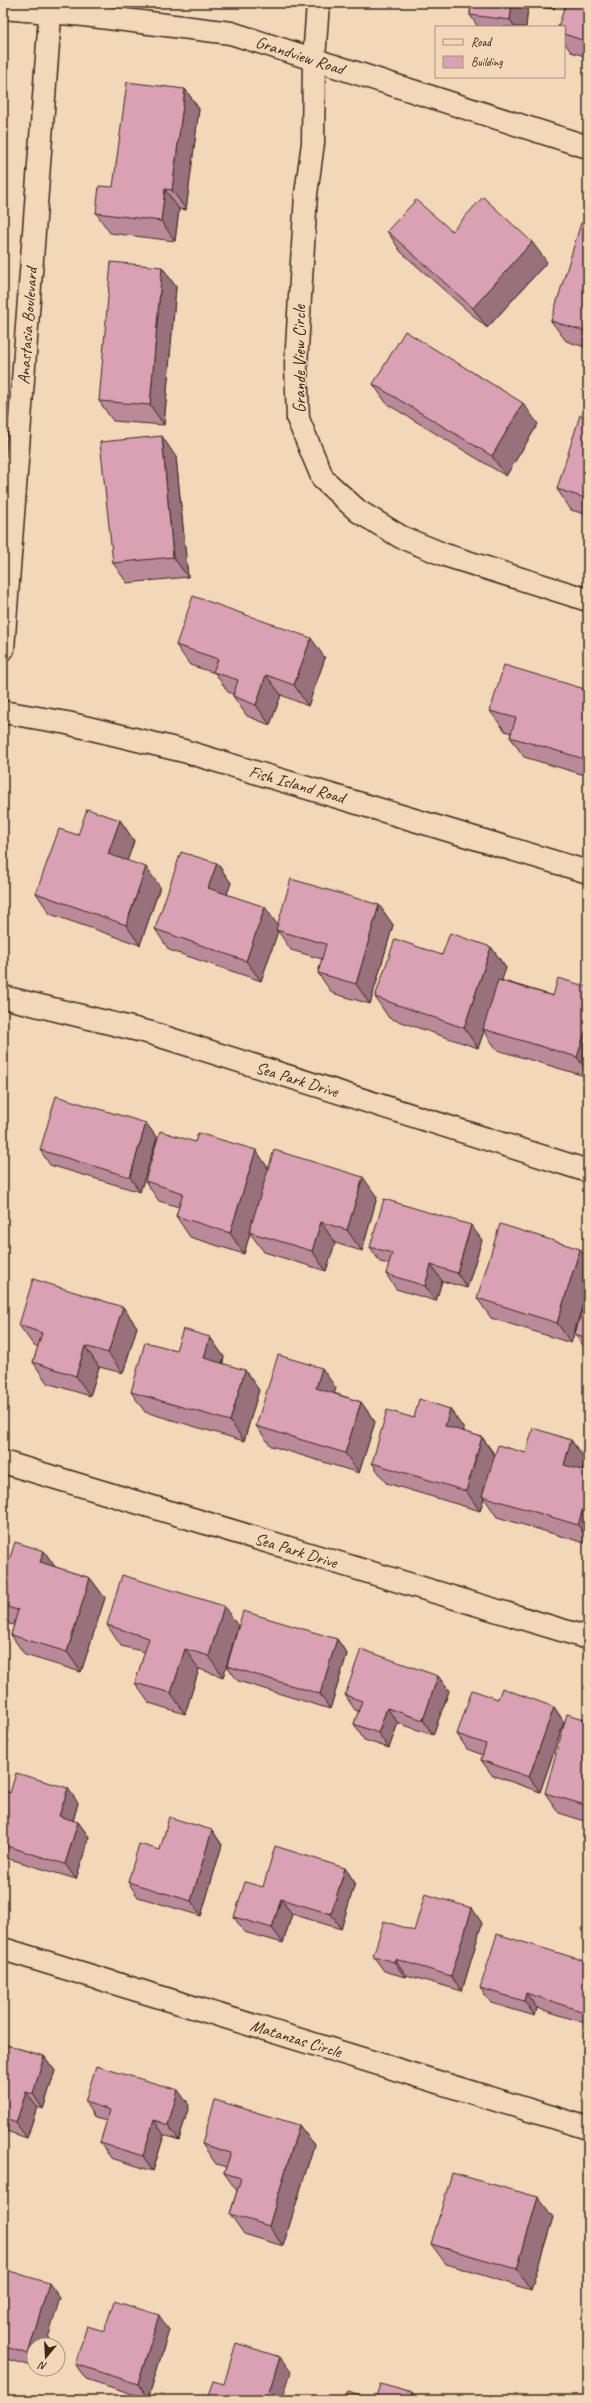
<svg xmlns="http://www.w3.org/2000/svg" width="591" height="2403" viewBox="0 0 591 2403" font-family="Caveat,sans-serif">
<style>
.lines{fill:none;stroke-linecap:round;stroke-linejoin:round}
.minor-casing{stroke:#3b2a1e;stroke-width:25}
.primary-casing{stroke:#3b2a1e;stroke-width:25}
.minor{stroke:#f2d7b9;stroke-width:22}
.primary{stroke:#f2d7b9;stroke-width:22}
.wall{fill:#bb8a9a;stroke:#3b2a1e}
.shaded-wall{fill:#98717d;stroke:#3b2a1e}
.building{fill:#d9a1b3;stroke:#3b2a1e}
.labels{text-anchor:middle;stroke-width:3;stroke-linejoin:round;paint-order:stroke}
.street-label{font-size:17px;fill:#3b2a1e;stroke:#f2d7b9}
</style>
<rect width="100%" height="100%" fill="#f2d7b9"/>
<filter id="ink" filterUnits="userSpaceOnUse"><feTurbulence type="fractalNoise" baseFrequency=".025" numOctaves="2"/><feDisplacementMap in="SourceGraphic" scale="8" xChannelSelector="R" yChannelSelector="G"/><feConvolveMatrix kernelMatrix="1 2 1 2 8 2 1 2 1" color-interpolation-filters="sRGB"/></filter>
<g filter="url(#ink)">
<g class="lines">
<g class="minor-casing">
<g id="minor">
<path d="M318,3L314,59L313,143L306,194L296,365L298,419L323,479L358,511L401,537L445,555L588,600"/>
<path d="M3,8L84,15L231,33L588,147"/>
<path d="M3,712L67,723L184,751L588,872"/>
<path d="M3,997L151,1033L588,1171"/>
<path d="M3,1462L588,1638"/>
<path d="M3,1949L588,2128"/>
</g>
</g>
<g class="primary-casing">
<path id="primary" d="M3,649L51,3"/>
</g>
<use href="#minor" class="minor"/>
<use href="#primary" class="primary"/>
</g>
<g class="wall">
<path d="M471,3H555L554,9L528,6L526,27H478L470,15Z"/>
<path d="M588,3V57L571,52L564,42V27Z"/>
<path d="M185,89L199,109L186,210L179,209L175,241L110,233L96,213L113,187Z"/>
<path d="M588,225V348L566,341L551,321Z"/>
<path d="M387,231H452L547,262L487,328L401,252Z"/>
<path d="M162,267L176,287L164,425L113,421L99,401Z"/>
<path d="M373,384L538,424L506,476L387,404Z"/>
<path d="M588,418V515L571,510L557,489Z"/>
<path d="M176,457L188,577L127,583L113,563Z"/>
<path d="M176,645L325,658L308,706L281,695L270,725L247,716L233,696V694L228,692L215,673L190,665Z"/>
<path d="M588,690V776L524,757L510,737L511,733L505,731L490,711Z"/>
<path d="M120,820L134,841L127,861L160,887L140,945L50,914L36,893L78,835Z"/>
<path d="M217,863L231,883L227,894L278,925L379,905L393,925L370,1004L332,993L318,973L322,959L291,950L278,931L261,981L169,950L155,929Z"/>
<path d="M491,947L506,968L501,980L553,996L588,987V1077L497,1050L484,1031L478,1048L389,1018L375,997L442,955Z"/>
<path d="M146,1123L157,1138L140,1192L50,1165L40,1150Z"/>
<path d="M269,1169L377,1197L362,1251L335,1243L326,1271L264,1252L250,1233L244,1254L190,1237L176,1216L179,1207L159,1201L145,1181Z"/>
<path d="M482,1240L467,1288L442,1281L436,1301L396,1289L386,1274L389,1264L380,1262L370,1247Z"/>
<path d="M588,1261V1288L571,1343L491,1318L477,1298Z"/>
<path d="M588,1290V1353L575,1334Z"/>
<path d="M123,1307L137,1327L123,1373L99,1367L90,1396L47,1383L33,1362L38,1347L34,1346L19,1325Z"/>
<path d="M210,1337L224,1357L223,1364L259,1390L244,1441L145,1412L131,1392Z"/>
<path d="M336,1388L334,1393L361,1402L375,1422L359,1473L271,1446L256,1426Z"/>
<path d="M414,1418L464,1429V1432L482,1437L495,1455L526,1453L571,1440L585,1460L583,1470L588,1472V1544L497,1517L484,1498L480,1511L386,1483L372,1463Z"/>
<path d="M44,1551L55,1567L90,1578L105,1598L81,1672L25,1655L11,1635L14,1625L9,1624L3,1614V1579Z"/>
<path d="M107,1625L238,1626L223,1677L199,1669L185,1714L149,1703L135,1683L145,1652L121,1646Z"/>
<path d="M337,1639L347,1654L330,1709L238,1681L227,1666Z"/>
<path d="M438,1676L449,1691L433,1735L398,1723L389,1748L364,1740L354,1724L359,1711L355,1710L345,1695Z"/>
<path d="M498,1699L554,1707L564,1722L540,1792L492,1775L481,1760L483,1755L467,1749L457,1734Z"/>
<path d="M588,1720V1822L559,1813L545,1793Z"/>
<path d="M3,1790L10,1793L78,1803L73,1821L78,1822L89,1837L76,1879L3,1857Z"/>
<path d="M212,1830L222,1845L201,1916L138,1897L128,1882L160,1850Z"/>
<path d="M345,1868L355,1883L341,1929L292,1914L283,1943L244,1932L234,1917L263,1887Z"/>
<path d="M482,1923L462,1991L406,1975L405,1977L384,1971L373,1956L414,1931Z"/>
<path d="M588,1962V2024L537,2008L535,2016L491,2003L480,1988Z"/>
<path d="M3,2044L44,2056L55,2071L43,2109L37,2107L27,2138L3,2130Z"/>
<path d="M85,2102L189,2105L179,2140L164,2135L153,2171L111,2158L100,2143L107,2121L95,2118Z"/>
<path d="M299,2125L314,2145L283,2246L244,2234L230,2214L237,2191L224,2173L226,2167L216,2164L202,2144Z"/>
<path d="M553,2217L531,2290L446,2264L431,2244Z"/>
<path d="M588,2243V2261L584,2256Z"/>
<path d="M3,2269L60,2298L34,2345V2367L3,2358Z"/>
<path d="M169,2330L148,2399L86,2379L75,2364L104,2331Z"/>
</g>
<g class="shaded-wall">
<path d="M512,3H526L528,6L526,27H515L510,20Z"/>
<path d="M549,3H555L554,9Z"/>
<path d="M185,89L199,109L186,210L172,190Z"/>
<path d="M165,189L179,209L175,241L161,221Z"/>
<path d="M532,242L547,262L487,328L473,308Z"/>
<path d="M162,267L176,287L164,425L150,405Z"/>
<path d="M523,403L538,424L506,476L492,456Z"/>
<path d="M162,436L176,457L188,577L173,557Z"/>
<path d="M311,638L325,658L308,706L294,685Z"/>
<path d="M266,675L281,695L270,725L256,705Z"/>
<path d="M120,820L134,841L123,874L108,854Z"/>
<path d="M217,863L231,883L222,908L208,888Z"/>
<path d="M146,867L160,887L140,945L126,925Z"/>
<path d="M379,905L393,925L370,1004L356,984Z"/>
<path d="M265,907L279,927L276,930L278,931L261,981L246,961Z"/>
<path d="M491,947L506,968L485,1030L483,1029L484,1031L478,1048L464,1028Z"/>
<path d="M588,1023V1073L577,1057Z"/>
<path d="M146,1123L157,1138L140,1192L130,1177Z"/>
<path d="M256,1150L270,1171L249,1232L250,1233L244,1254L230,1233Z"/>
<path d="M363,1177L377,1197L362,1251L347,1230Z"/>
<path d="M321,1222L335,1243L326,1271L312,1251Z"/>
<path d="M471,1225L482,1240L467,1288L457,1273Z"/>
<path d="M580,1249L588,1261V1288L571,1343L557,1323Z"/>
<path d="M431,1265L442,1281L436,1301L425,1286Z"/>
<path d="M123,1307L137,1327L123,1373L108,1353Z"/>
<path d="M210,1337L224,1357L218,1378L204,1358Z"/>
<path d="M85,1346L99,1367L90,1396L76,1376Z"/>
<path d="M322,1368L336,1388L330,1408L316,1388Z"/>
<path d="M245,1370L259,1390L244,1441L230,1421Z"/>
<path d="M361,1402L375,1422L359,1473L345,1453Z"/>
<path d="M450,1409L464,1429L459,1446L445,1426Z"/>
<path d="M482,1437L496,1458L482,1496L484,1498L480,1511L466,1491Z"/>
<path d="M571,1440L585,1460L578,1485L564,1465Z"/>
<path d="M588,1491V1540L578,1525Z"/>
<path d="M44,1551L58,1571L40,1562Z"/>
<path d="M90,1578L105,1598L81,1672L67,1652Z"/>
<path d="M224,1606L238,1626L223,1677L209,1656Z"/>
<path d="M337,1639L347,1654L330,1709L320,1694Z"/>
<path d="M185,1649L199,1669L185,1714L171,1693Z"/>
<path d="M438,1676L449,1691L433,1735L423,1720Z"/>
<path d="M554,1707L564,1722L540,1792L529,1777Z"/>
<path d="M387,1708L398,1723L389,1748L378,1733Z"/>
<path d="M68,1788L78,1803L70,1831L59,1816Z"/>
<path d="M78,1822L89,1837L76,1879L65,1864Z"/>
<path d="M212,1830L222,1845L201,1916L191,1901Z"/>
<path d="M345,1868L355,1883L341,1929L331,1914Z"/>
<path d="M281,1899L292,1914L283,1943L272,1928Z"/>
<path d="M472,1908L482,1923L462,1991L451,1976Z"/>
<path d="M395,1959L406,1975L405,1977L394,1962Z"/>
<path d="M526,1993L537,2008L535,2016L524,2001Z"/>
<path d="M588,2000V2017L584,2012Z"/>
<path d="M44,2056L55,2071L43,2109L33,2094Z"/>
<path d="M178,2090L189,2105L179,2140L168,2125Z"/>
<path d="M26,2092L37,2107L27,2138L16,2123Z"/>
<path d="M154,2120L164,2135L153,2171L143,2156Z"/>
<path d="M299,2125L314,2145L283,2246L269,2226Z"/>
<path d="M538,2197L553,2217L531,2290L517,2269Z"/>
<path d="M49,2283L60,2298L46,2345H34V2362L28,2354Z"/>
<path d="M159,2315L169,2330L148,2399L138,2384Z"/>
<path d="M280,2357L291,2372L282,2400L269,2392Z"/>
<path d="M413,2393L418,2400H411Z"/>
</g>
<g class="building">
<path d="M471,3H512L510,20L470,15Z"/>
<path d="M566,3H588V42L564,34V27H558Z"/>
<path d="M127,82L185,89L172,190L165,189L161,221L96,213L99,186L113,187Z"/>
<path d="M483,197L532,242L473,308L387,231L416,200L452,231Z"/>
<path d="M581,223L588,225V332L551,321Z"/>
<path d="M111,262L162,267L150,405L99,401Z"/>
<path d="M405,331L523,403L492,456L373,384Z"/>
<path d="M580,415L588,418V499L557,489Z"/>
<path d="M162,436L173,557L113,563L100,442Z"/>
<path d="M193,596L311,638L294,685L266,675L256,705L233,696L238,680L213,672L218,659L176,645Z"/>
<path d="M504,665L588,690V760L510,737L516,718L490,711Z"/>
<path d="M87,809L120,820L108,854L146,867L126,925L36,893L59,829L78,835Z"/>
<path d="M181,852L217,863L208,888L265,907L246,961L155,929Z"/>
<path d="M291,879L379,905L356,984L318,973L326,944L276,930Z"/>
<path d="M450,933L491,947L464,1028L375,997L395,939L442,955Z"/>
<path d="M558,978L588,987V1023L577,1057L483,1029L498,980L553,996Z"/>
<path d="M56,1096L146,1123L130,1177L40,1150Z"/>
<path d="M160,1131L195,1142L198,1133L256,1150L230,1233L176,1216L183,1193L145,1181Z"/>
<path d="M274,1150L363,1177L347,1230L321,1222L312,1251L249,1232Z"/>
<path d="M384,1199L471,1225L457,1273L431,1265L425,1286L386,1274L392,1253L370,1247Z"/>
<path d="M500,1224L580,1249L557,1323L477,1298Z"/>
<path d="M33,1279L123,1307L108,1353L85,1346L76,1376L33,1362L42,1333L19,1325Z"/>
<path d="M588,1290V1338L575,1334Z"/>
<path d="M183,1329L210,1337L204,1358L245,1370L230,1421L131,1392L145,1342L176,1350Z"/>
<path d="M278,1355L322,1368L316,1388L361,1402L345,1453L256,1426Z"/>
<path d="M419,1399L450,1409L445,1426L482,1437L466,1491L372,1463L387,1410L414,1418Z"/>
<path d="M533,1428L571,1440L564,1465L588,1472V1491L578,1525L482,1496L498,1445L526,1453Z"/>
<path d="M15,1542L44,1551L40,1562L90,1578L67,1652L11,1635L18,1610L3,1606V1579Z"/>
<path d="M122,1575L224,1606L209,1656L185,1649L171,1693L135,1683L149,1638L107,1625Z"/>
<path d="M243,1611L337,1639L320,1694L227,1666Z"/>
<path d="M361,1649L438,1676L423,1720L387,1708L378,1733L354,1724L362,1701L345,1695Z"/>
<path d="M502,1688L554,1707L529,1777L481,1760L486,1744L457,1734L472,1690L498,1699Z"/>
<path d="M567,1714L588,1720V1806L545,1793Z"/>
<path d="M16,1773L68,1788L59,1816L78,1822L65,1864L3,1845V1790L10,1793Z"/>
<path d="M169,1817L212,1830L191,1901L128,1882L139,1844L160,1850Z"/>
<path d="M275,1846L345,1868L331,1914L281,1899L272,1928L234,1917L245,1882L263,1887Z"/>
<path d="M425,1894L472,1908L451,1976L395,1959L394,1962L373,1956L384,1921L414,1931Z"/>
<path d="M497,1934L588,1962V2000L584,2012L526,1993L524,2001L480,1988Z"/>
<path d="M3,2044L44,2056L33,2094L26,2092L16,2123L3,2118Z"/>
<path d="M96,2066L178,2090L168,2125L154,2120L143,2156L100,2143L110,2110L85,2102Z"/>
<path d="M215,2100L299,2125L269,2226L230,2214L241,2178L224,2173L231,2153L202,2144Z"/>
<path d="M452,2173L538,2197L517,2269L431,2244Z"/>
<path d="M588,2243V2257L584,2256Z"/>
<path d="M3,2269L49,2283L28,2354L3,2346Z"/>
<path d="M114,2301L159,2315L138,2384L75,2364L87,2326L104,2331Z"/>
<path d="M236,2343L280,2357L269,2392L293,2399V2400H207L213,2381L224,2384Z"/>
<path d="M380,2384L413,2393L411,2400H375Z"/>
<path d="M348,2392L375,2400H345Z"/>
</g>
</g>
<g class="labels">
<g class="street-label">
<text transform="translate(300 55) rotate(18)" y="6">Grandview Road</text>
<text transform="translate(27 326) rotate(-86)" y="6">Anastasia Boulevard</text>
<text transform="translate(299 359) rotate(-90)" y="6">Grande View Circle</text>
<text transform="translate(297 784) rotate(16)" y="6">Fish Island Road</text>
<text transform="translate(297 1079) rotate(17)" y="6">Sea Park Drive</text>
<text transform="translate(296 1550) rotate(17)" y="6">Sea Park Drive</text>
<text transform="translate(296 2038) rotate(17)" y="6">Matanzas Circle</text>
</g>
</g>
<rect width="591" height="2403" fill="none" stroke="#f2d7b9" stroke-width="16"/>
<rect x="8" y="8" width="575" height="2387" fill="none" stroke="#3b2a1e" stroke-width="1.5" filter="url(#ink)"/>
<rect x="435" y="26" width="130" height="52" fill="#f2d7b9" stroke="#a9927b"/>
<rect x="443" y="39" width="20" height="6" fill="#f2d7b9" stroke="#a9927b"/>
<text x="471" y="46" font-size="12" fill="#3b2a1e">Road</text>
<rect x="443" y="56" width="20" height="12" fill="#d9a1b3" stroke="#a9927b"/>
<text x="471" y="66" font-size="12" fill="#3b2a1e">Building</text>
<g transform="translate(46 2357) rotate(198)"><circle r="19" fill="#f2d7b9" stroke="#a9927b"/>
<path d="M0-3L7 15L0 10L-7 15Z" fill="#3b2a1e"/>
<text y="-6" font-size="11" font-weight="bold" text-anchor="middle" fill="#3b2a1e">N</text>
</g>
</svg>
